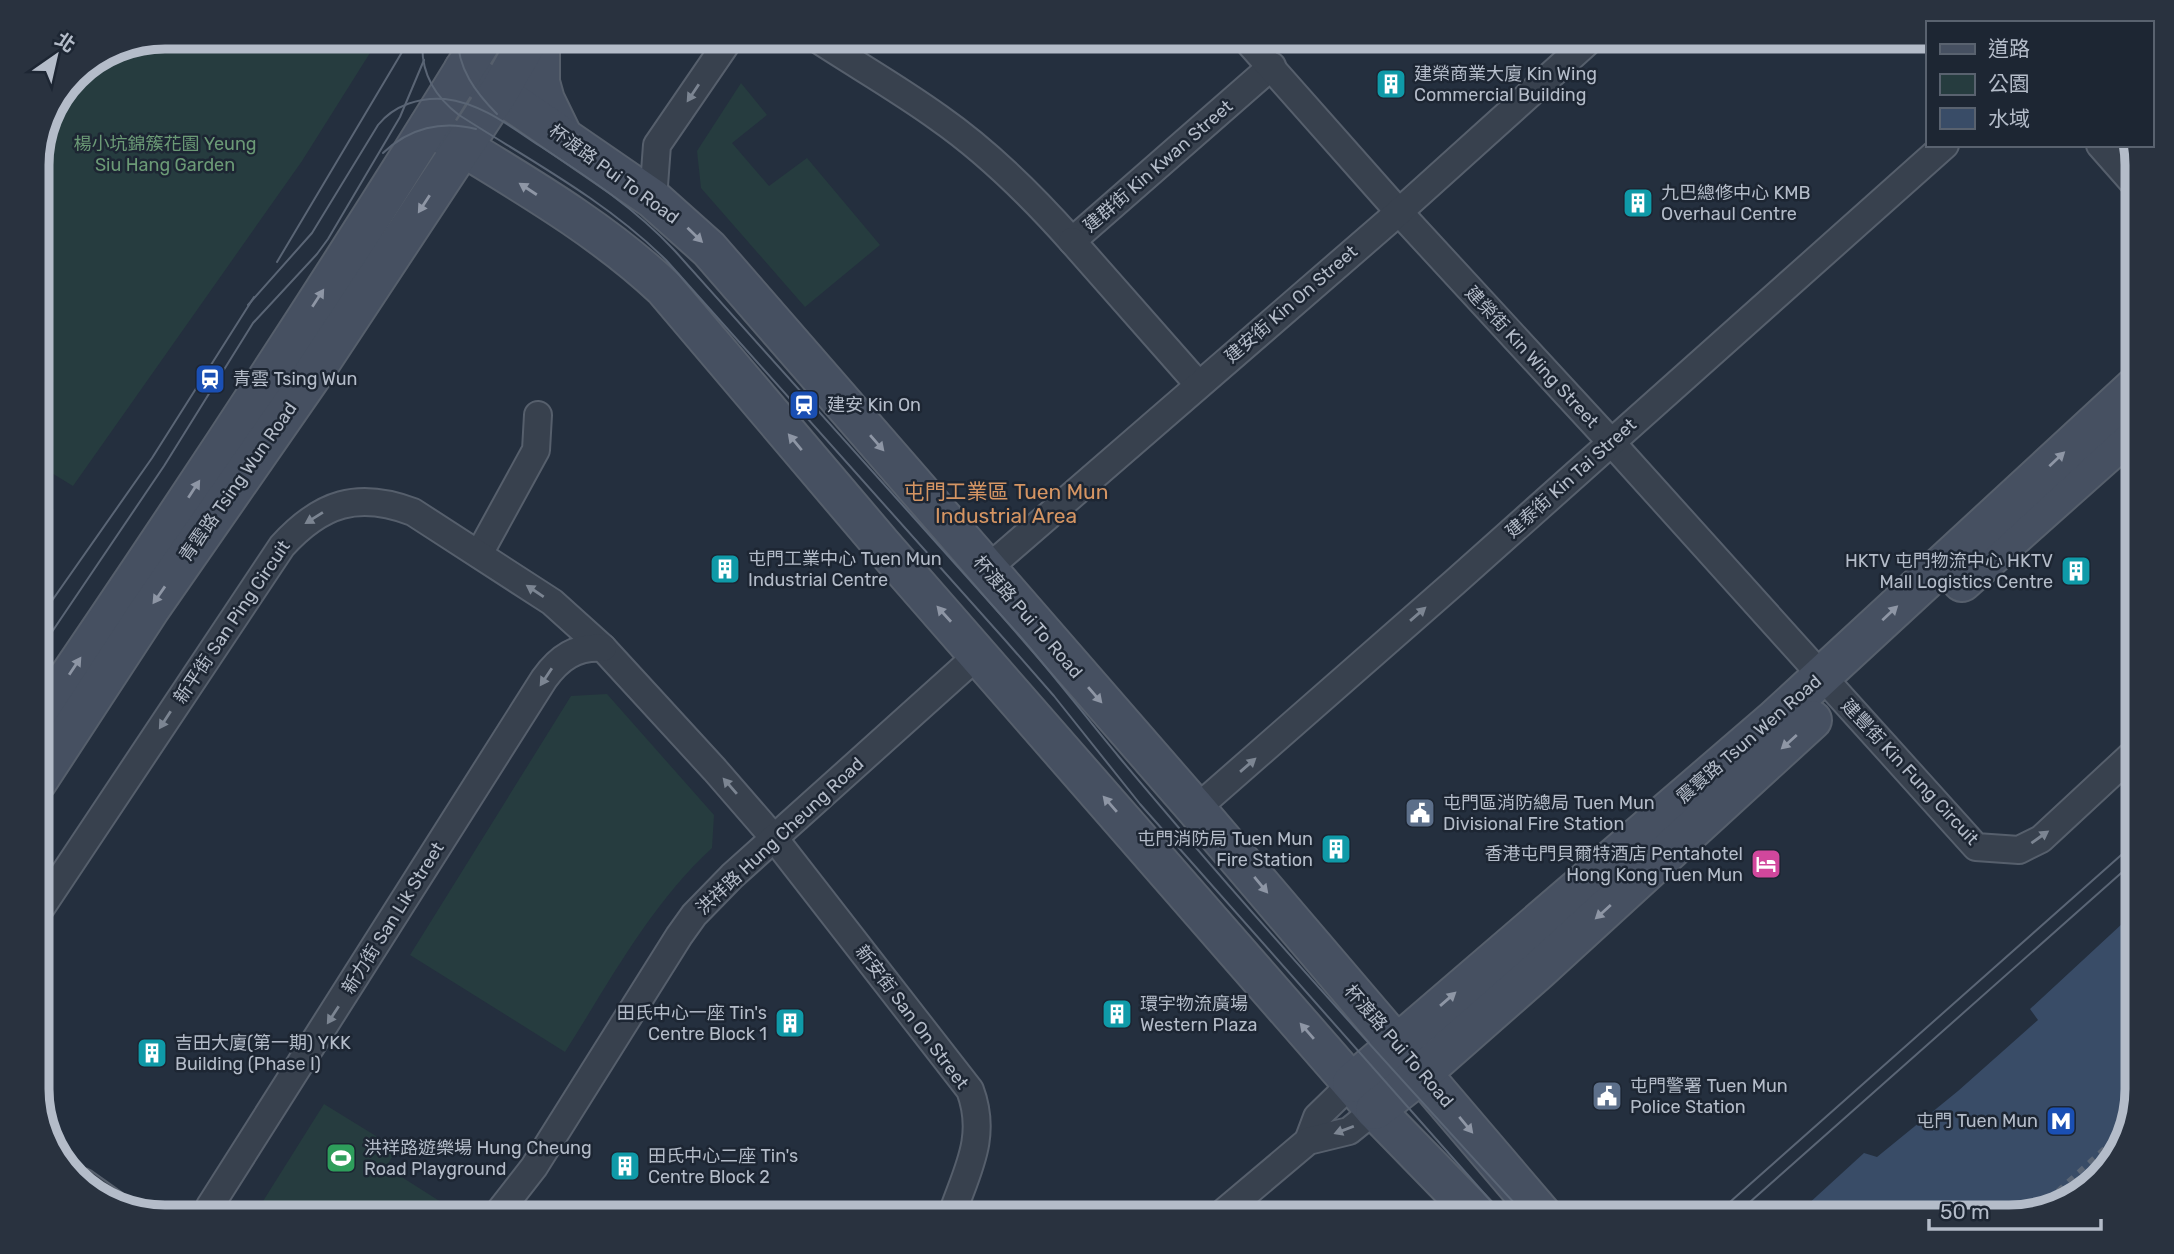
<svg xmlns="http://www.w3.org/2000/svg" width="2174" height="1254" viewBox="0 0 2174 1254" font-family="Rubik,'Noto Sans TC',sans-serif">
<style>
.green{fill:#263c3f}
.water{fill:#394c67}
.lines{fill:none;stroke-linecap:round;stroke-linejoin:round}
.street-casing{stroke:#565f6c;stroke-width:30}
.secondary-casing{stroke:#565f6c;stroke-width:42}
.street{stroke:#38414e;stroke-width:26}
.secondary{stroke:#465061;stroke-width:38}
.tram{stroke:#5a6575;stroke-width:2}
.rail{stroke:#5a6575;stroke-width:5;stroke-dasharray:7 7;stroke-linecap:butt}
.oneway{fill:#7c8592}
.oneway2{fill:#8e96a5}
.labels{text-anchor:middle;stroke-width:5;stroke-linejoin:round;paint-order:stroke}
.poi-label{font-size:18px;fill:#b4bcc9;stroke:#1d2633;text-anchor:start}
.park-label{font-size:18px;fill:#6b9a76;stroke:#1d2633}
.street-label{font-size:18px;fill:#b4bcc9;stroke:#1d2633}
.quarter-label{font-size:21px;fill:#d59563;stroke:#1d2633}
.rim{fill:none;stroke:#b4bcc9;stroke-width:9}
</style>
<rect width="100%" height="100%" fill="#242f3e"/>
<g class="green">
<path d="M165,37H380L302,161L73,486L37,464V157L74,74L116,46Z"/>
<path d="M741,83L767,115L732,143L769,186L807,158L880,245L805,307L701,188L697,151Z"/>
<path d="M607,694L714,815L712,848C650,905 610,981 565,1052L410,955L571,696Z"/>
<path d="M324,1104L397,1149L386,1167L452,1209L443,1217H253Z"/>
</g>
<path class="water" d="M2137,910V1090L2120,1153L2074,1200L2010,1217H1794L1864,1153L1877,1157L1958,1091L2038,1020L2030,1009Z"/>
<g class="lines">
<g class="street-casing">
<g id="street">
<path d="M814,37C855,64 899,89 939,118C989,153 1032,196 1072,241L1272,66"/>
<path d="M1244,37L1399,212L1611,442L1976,847L2019,850L2041,839L2137,750"/>
<path d="M2100,145L2137,187"/>
<path d="M653,199L657,145L731,37"/>
<path d="M1072,241L1198,384"/>
<path d="M479,554L536,450L538,415"/>
<path d="M987,569L1399,212L1593,37"/>
<path d="M1196,809L1455,582L1945,145"/>
<path d="M37,914L282,546C321,503 358,491 413,512L552,602L603,648L715,770L774,838L970,1090C988,1138 966,1172 951,1217"/>
<path d="M1308,1141L1317,1117L1352,1083"/>
<path d="M83,1182L114,1204"/>
<path d="M205,1217L210,1206L544,679C559,658 576,646 603,648"/>
<path d="M495,1217L534,1167L679,936L694,915L732,876L979,654"/>
<path d="M1218,1217L1308,1141L1349,1131L1375,1110"/>
</g>
</g>
<g class="secondary-casing">
<g id="secondary">
<path d="M540,37V82L545,100L562,135"/>
<path d="M464,69L653,199L709,249L1196,809L1544,1217"/>
<path d="M429,126C509,176 595,223 664,288L882,545L1375,1110L1479,1217"/>
<path d="M1962,582L2137,426"/>
<path d="M37,723C191,498 341,269 484,37"/>
<path d="M37,782L150,609L311,377L499,92L530,37"/>
<path d="M1352,1083L1774,720L2137,385"/>
<path d="M1375,1110L1422,1073L1539,970L1812,720"/>
</g>
</g>
<use href="#street" class="street"/>
<use href="#secondary" class="secondary"/>
<g class="tram">
<path d="M423,37C419,70 433,95 459,115C531,161 605,200 666,260L1005,640L1054,696L1140,804L1505,1217"/>
<path d="M458,37C457,68 476,93 497,114"/>
<path d="M383,153C409,128 442,120 476,129"/>
<path d="M277,262L411,37"/>
<path d="M248,305L312,233L378,125C394,105 420,97 445,99C481,103 511,127 540,146C589,178 635,208 675,251L1018,634C1053,674 1085,716 1119,757C1250,914 1389,1066 1527,1217"/>
<path d="M37,622L152,458L254,297"/>
<path d="M37,654L164,466L253,323L317,254L328,239L400,117L424,60"/>
<path d="M1713,1217L2137,841"/>
<path d="M1733,1217L2137,859"/>
</g>
<path class="rail" d="M2037,1210L2127,1128"/>
</g>
<defs><path id="oneway-solid" d="M-6-.8H1V-3.2L6.5 0L1 3.2V.8H-6Z" transform="scale(1.75)"/></defs>
<g class="oneway">
<use href="#oneway-solid" transform="translate(693 93) rotate(124)"/>
<use href="#oneway-solid" transform="translate(314 518) rotate(148)"/>
<use href="#oneway-solid" transform="translate(535 591) rotate(-146)"/>
<use href="#oneway-solid" transform="translate(1418 614) rotate(-41)"/>
<use href="#oneway-solid" transform="translate(546 677) rotate(124)"/>
<use href="#oneway-solid" transform="translate(165 720) rotate(123)"/>
<use href="#oneway-solid" transform="translate(1248 765) rotate(-41)"/>
<use href="#oneway-solid" transform="translate(730 786) rotate(-131)"/>
<use href="#oneway-solid" transform="translate(2040 837) rotate(-35)"/>
<use href="#oneway-solid" transform="translate(333 1015) rotate(123)"/>
<use href="#oneway-solid" transform="translate(1344 1130) rotate(159)"/>
</g>
<g class="oneway2">
<use href="#oneway-solid" transform="translate(528 189) rotate(-147)"/>
<use href="#oneway-solid" transform="translate(424 204) rotate(123)"/>
<use href="#oneway-solid" transform="translate(695 235) rotate(44)"/>
<use href="#oneway-solid" transform="translate(318 298) rotate(-57)"/>
<use href="#oneway-solid" transform="translate(795 442) rotate(-130)"/>
<use href="#oneway-solid" transform="translate(877 443) rotate(49)"/>
<use href="#oneway-solid" transform="translate(2057 459) rotate(-43)"/>
<use href="#oneway-solid" transform="translate(194 489) rotate(-57)"/>
<use href="#oneway-solid" transform="translate(159 595) rotate(125)"/>
<use href="#oneway-solid" transform="translate(1890 613) rotate(-43)"/>
<use href="#oneway-solid" transform="translate(944 614) rotate(-132)"/>
<use href="#oneway-solid" transform="translate(75 666) rotate(-56)"/>
<use href="#oneway-solid" transform="translate(1095 695) rotate(49)"/>
<use href="#oneway-solid" transform="translate(1789 742) rotate(138)"/>
<use href="#oneway-solid" transform="translate(1110 804) rotate(-131)"/>
<use href="#oneway-solid" transform="translate(1261 885) rotate(50)"/>
<use href="#oneway-solid" transform="translate(1603 912) rotate(138)"/>
<use href="#oneway-solid" transform="translate(1448 999) rotate(-41)"/>
<use href="#oneway-solid" transform="translate(1307 1031) rotate(-131)"/>
<use href="#oneway-solid" transform="translate(1466 1125) rotate(50)"/>
</g>
<defs>
<g id="building-square" transform="scale(1.575)"><rect x="-9" y="-9" width="18" height="18" rx="4" fill="#0f9aa8" stroke="#1d2633"/><path d="M-4-6H4V6H1V3H-1V6H-4ZM-2.5-4.3h1.7v1.8h-1.7ZM.8-4.3h1.7v1.8H.8ZM-2.5-1h1.7V.8h-1.7ZM.8-1h1.7V.8H.8Z" fill="#fff"/></g>
<g id="station-square" transform="scale(1.575)"><rect x="-9" y="-9" width="18" height="18" rx="4" fill="#1a4fb4" stroke="#1d2633"/><path d="M-3-6H3Q5-6 5-4V2Q5 4 3 4L4.5 6H3L1.5 4h-3L-3 6H-4.5L-3 4Q-5 4-5 2V-4Q-5-6-3-6ZM-3.5-4v3h7v-3ZM-3.5 1v1.5H-2V1ZM2 1v1.5H3.5V1Z" fill="#fff"/></g>
<g id="civic-square" transform="scale(1.575)"><rect x="-9" y="-9" width="18" height="18" rx="4" fill="#5c6f8a" stroke="#1d2633"/><path d="M-.6-6.5H3V-4.5H.6V-3L4-1V1h2V6H-6V1h2V-1L-.6-3ZM-1.2 2.5V6h2.4V2.5Z" fill="#fff"/></g>
<g id="hotel-square" transform="scale(1.575)"><rect x="-9" y="-9" width="18" height="18" rx="4" fill="#d1479c" stroke="#1d2633"/><path d="M-6-4.5h1.5V1H6V5H4.5V3h-9V5H-6ZM-4 0a1.8 1.8 0 1 1 3.6 0ZM.5 0V-2.5h3Q6-2.5 6 0Z" fill="#fff"/></g>
<g id="metro-square" transform="scale(1.575)"><rect x="-9" y="-9" width="18" height="18" rx="4" fill="#1a4fb4" stroke="#1d2633"/><path d="M-5.5 5V-5H-3L0 0L3-5H5.5V5H3V-.5L0 4L-3-.5V5Z" fill="#fff"/></g>
<g id="stadium-square" transform="scale(1.575)"><rect x="-9" y="-9" width="18" height="18" rx="4" fill="#2e9e5b" stroke="#1d2633"/><path d="M0-5a6.5 5 0 1 0 0 10a6.5 5 0 1 0 0-10ZM-3.5-1.8h7v3.6h-7Z" fill="#fff"/></g>
</defs>
<g fill-rule="evenodd">
<use href="#building-square" x="1391" y="84"/>
<use href="#building-square" x="1638" y="203"/>
<use href="#station-square" x="210" y="379"/>
<use href="#station-square" x="804" y="405"/>
<use href="#building-square" x="725" y="569"/>
<use href="#building-square" x="2076" y="571"/>
<use href="#civic-square" x="1420" y="813"/>
<use href="#building-square" x="1336" y="849"/>
<use href="#hotel-square" x="1766" y="864"/>
<use href="#building-square" x="1117" y="1014"/>
<use href="#building-square" x="790" y="1023"/>
<use href="#building-square" x="152" y="1053"/>
<use href="#civic-square" x="1607" y="1096"/>
<use href="#metro-square" x="2061" y="1121"/>
<use href="#stadium-square" x="341" y="1158"/>
<use href="#building-square" x="625" y="1166"/>
</g>
<g class="labels">
<g class="poi-label">
<text x="1414" y="80">建榮商業大廈 Kin Wing<tspan x="1414" dy="21">Commercial Building</tspan></text>
<text x="1661" y="199">九巴總修中心 KMB<tspan x="1661" dy="21">Overhaul Centre</tspan></text>
<text x="233" y="385">青雲 Tsing Wun</text>
<text x="827" y="411">建安 Kin On</text>
<text x="748" y="565">屯門工業中心 Tuen Mun<tspan x="748" dy="21">Industrial Centre</tspan></text>
<text x="2053" y="567" text-anchor="end">HKTV 屯門物流中心 HKTV<tspan x="2053" dy="21">Mall Logistics Centre</tspan></text>
<text x="1443" y="809">屯門區消防總局 Tuen Mun<tspan x="1443" dy="21">Divisional Fire Station</tspan></text>
<text x="1313" y="845" text-anchor="end">屯門消防局 Tuen Mun<tspan x="1313" dy="21">Fire Station</tspan></text>
<text x="1743" y="860" text-anchor="end">香港屯門貝爾特酒店 Pentahotel<tspan x="1743" dy="21">Hong Kong Tuen Mun</tspan></text>
<text x="1140" y="1010">環宇物流廣場<tspan x="1140" dy="21">Western Plaza</tspan></text>
<text x="767" y="1019" text-anchor="end">田氏中心一座 Tin's<tspan x="767" dy="21">Centre Block 1</tspan></text>
<text x="175" y="1049">吉田大廈(第一期) YKK<tspan x="175" dy="21">Building (Phase I)</tspan></text>
<text x="1630" y="1092">屯門警署 Tuen Mun<tspan x="1630" dy="21">Police Station</tspan></text>
<text x="2038" y="1127" text-anchor="end">屯門 Tuen Mun</text>
<text x="364" y="1154">洪祥路遊樂場 Hung Cheung<tspan x="364" dy="21">Road Playground</tspan></text>
<text x="648" y="1162">田氏中心二座 Tin's<tspan x="648" dy="21">Centre Block 2</tspan></text>
</g>
<g class="park-label">
<text x="165" y="150">楊小坑錦簇花園 Yeung<tspan x="165" dy="21">Siu Hang Garden</tspan></text>
</g>
<g class="street-label">
<text transform="translate(1158 166) rotate(-41)" y="6">建群街 Kin Kwan Street</text>
<text transform="translate(614 174) rotate(36)" y="6">杯渡路 Pui To Road</text>
<text transform="translate(1291 304) rotate(-41)" y="6">建安街 Kin On Street</text>
<text transform="translate(1532 357) rotate(47)" y="6">建榮街 Kin Wing Street</text>
<text transform="translate(1571 478) rotate(-42)" y="6">建泰街 Kin Tai Street</text>
<text transform="translate(238 482) rotate(-55)" y="6">青雲路 Tsing Wun Road</text>
<text transform="translate(1028 617) rotate(49)" y="6">杯渡路 Pui To Road</text>
<text transform="translate(232 622) rotate(-56)" y="6">新平街 San Ping Circuit</text>
<text transform="translate(1749 739) rotate(-41)" y="6">震寰路 Tsun Wen Road</text>
<text transform="translate(1910 772) rotate(47)" y="6">建豐街 Kin Fung Circuit</text>
<text transform="translate(780 836) rotate(-43)" y="6">洪祥路 Hung Cheung Road</text>
<text transform="translate(393 918) rotate(-58)" y="6">新力街 San Lik Street</text>
<text transform="translate(912 1017) rotate(53)" y="6">新安街 San On Street</text>
<text transform="translate(1399 1046) rotate(49)" y="6">杯渡路 Pui To Road</text>
</g>
<g class="quarter-label">
<text x="1006" y="499">屯門工業區 Tuen Mun<tspan x="1006" dy="24">Industrial Area</tspan></text>
</g>
</g>
<path d="M0 0H2174V1254H0ZM165 49H2009A116 116 0 0 1 2125 165V1089A116 116 0 0 1 2009 1205H165A116 116 0 0 1 49 1089V165A116 116 0 0 1 165 49Z" fill="#29323f" fill-rule="evenodd"/>
<path class="rim" d="M165 49H2009A116 116 0 0 1 2125 165V1089A116 116 0 0 1 2009 1205H165A116 116 0 0 1 49 1089V165A116 116 0 0 1 165 49Z"/>
<rect x="1926" y="21" width="228" height="126" fill="#1d2633" stroke="#59626f" stroke-width="2"/>
<rect x="1940" y="44" width="35" height="10" fill="#465061" stroke="#59626f" stroke-width="2"/>
<text x="1988" y="56" font-size="21" fill="#b4bcc9">道路</text>
<rect x="1940" y="74" width="35" height="21" fill="#263c3f" stroke="#59626f" stroke-width="2"/>
<text x="1988" y="91" font-size="21" fill="#b4bcc9">公園</text>
<rect x="1940" y="108" width="35" height="21" fill="#394c67" stroke="#59626f" stroke-width="2"/>
<text x="1988" y="126" font-size="21" fill="#b4bcc9">水域</text>
<g transform="translate(56 56) rotate(34)" stroke="#1d2633" stroke-width="5" paint-order="stroke">
<path d="M0-5L12 26L0 18L-12 26Z" fill="#b4bcc9"/>
<text y="-10" font-size="19" font-weight="bold" text-anchor="middle" fill="#b4bcc9">北</text>
</g>
<path d="M1929 1219v10h172v-10" fill="none" stroke="#b4bcc9" stroke-width="3.5"/>
<text x="1940" y="1219" font-size="21" fill="#b4bcc9" stroke="#1d2633" stroke-width="5" paint-order="stroke">50 m</text>
</svg>
